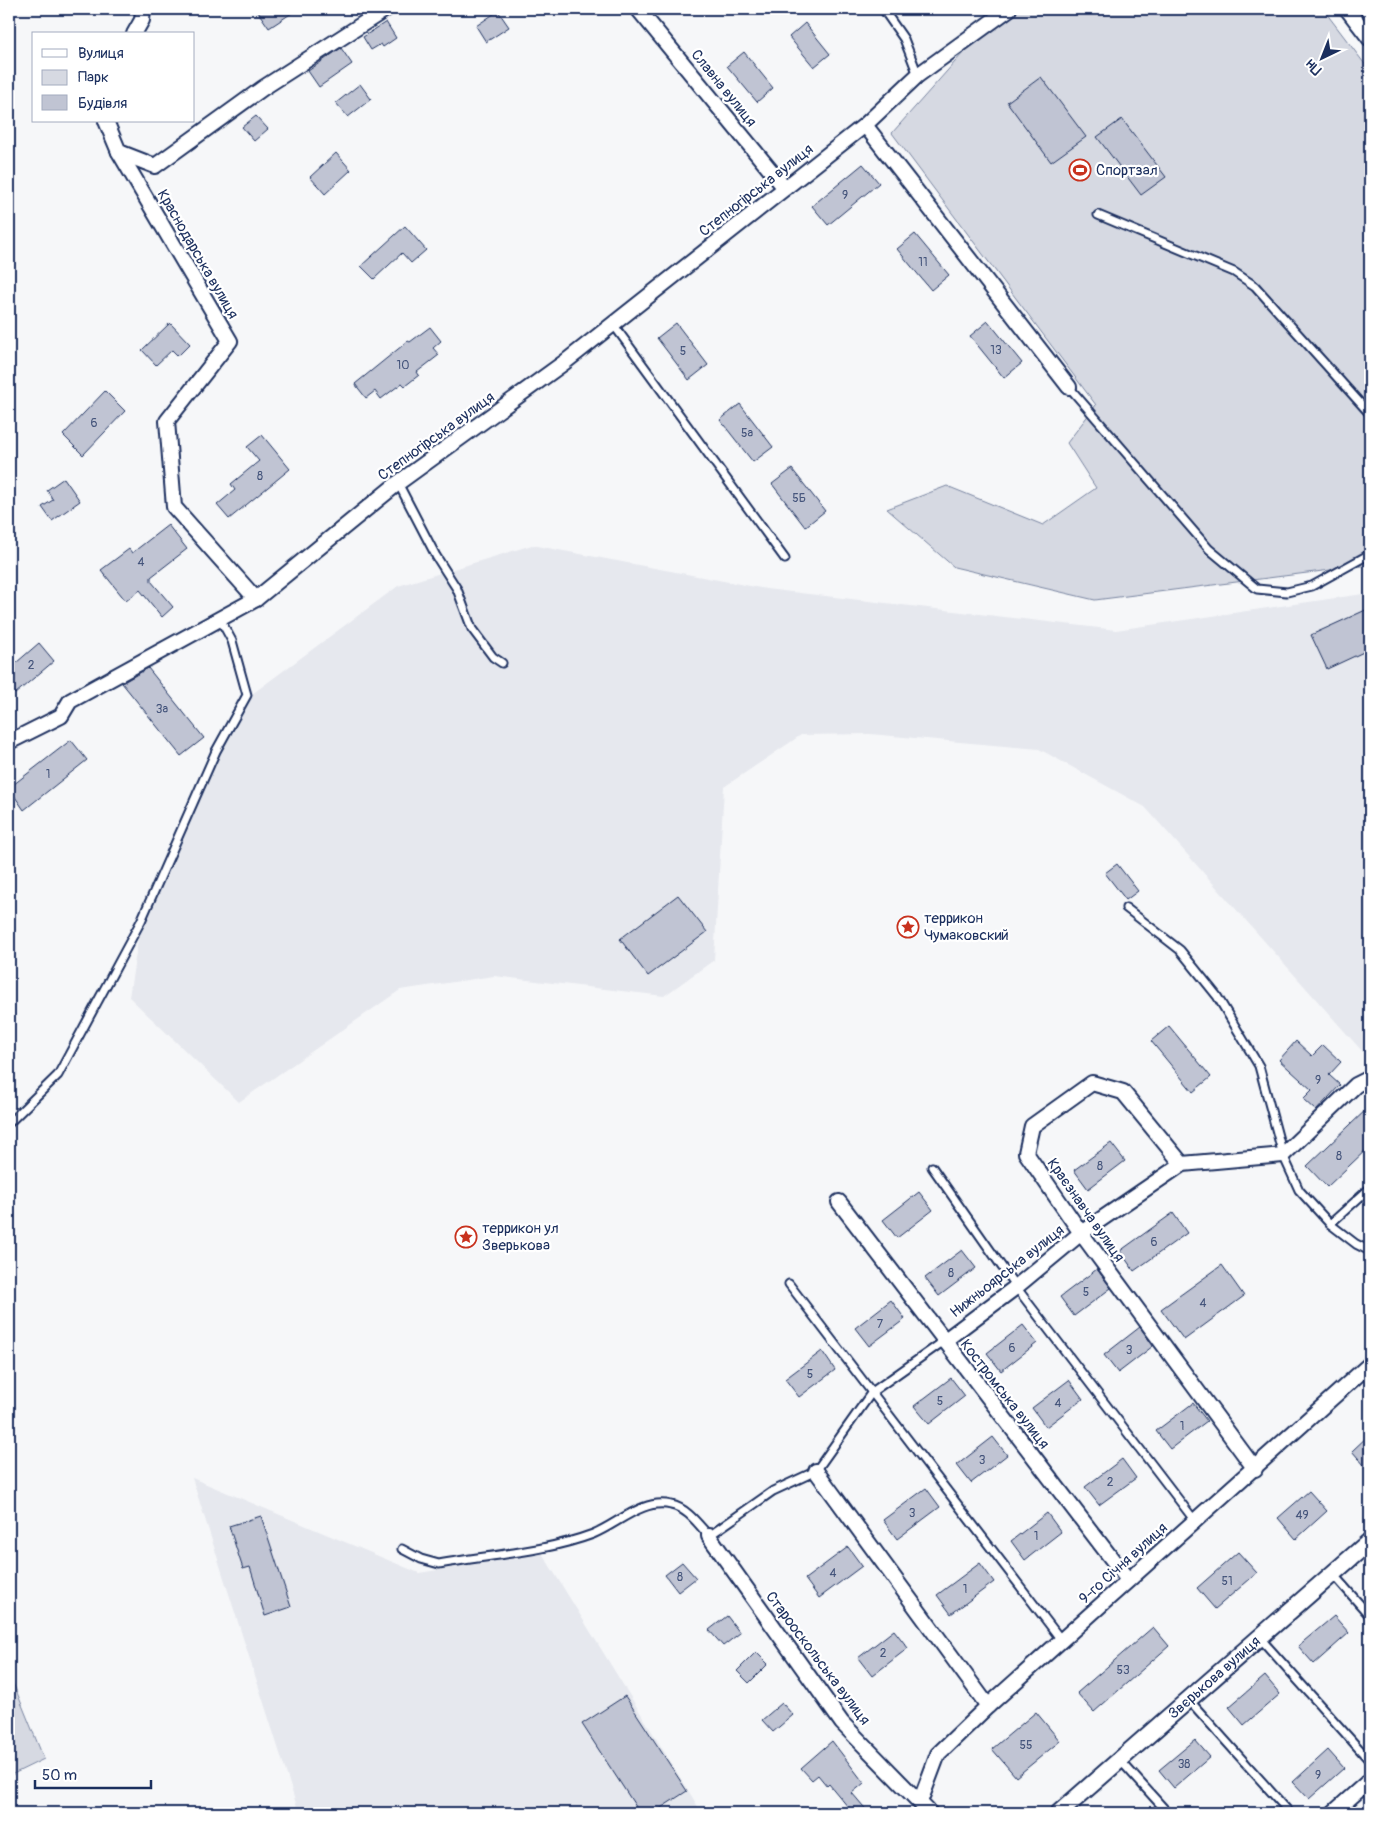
<svg xmlns="http://www.w3.org/2000/svg" width="1379" height="1822" viewBox="0 0 1379 1822" font-family="Pangolin,sans-serif">
<style>
.built{fill:#e6e8ee}
.green{fill:#d6d9e2;stroke:#7884a0}
.building{fill:#c0c4d3;stroke:#1b2f5e}
.lines{fill:none;stroke-linecap:round;stroke-linejoin:round}
.service-casing{stroke:#1b2f5e;stroke-width:11}
.minor-casing{stroke:#1b2f5e;stroke-width:18}
.tertiary-casing{stroke:#1b2f5e;stroke-width:20}
.service{stroke:#fff;stroke-width:7}
.minor{stroke:#fff;stroke-width:14}
.tertiary{stroke:#fff;stroke-width:16}
.labels{text-anchor:middle;stroke-width:4.5;stroke-linejoin:round;paint-order:stroke}
.number-label{font-size:12px;fill:#44547b}
.street-label{font-size:15px;fill:#1b2f5e;stroke:#fff}
.poi-label{font-size:15px;fill:#1b2f5e;stroke:#fff;text-anchor:start}
</style>
<rect width="100%" height="100%" fill="#f6f7f9"/>
<filter id="ink" filterUnits="userSpaceOnUse"><feTurbulence type="fractalNoise" baseFrequency=".02" numOctaves="2"/><feDisplacementMap in="SourceGraphic" scale="10" xChannelSelector="R" yChannelSelector="G"/><feConvolveMatrix kernelMatrix="1 2 1 2 8 2 1 2 1" color-interpolation-filters="sRGB"/></filter>
<g filter="url(#ink)">
<g class="built">
<path d="M532,545L766,589L1116,630L1370,593V1060L1145,807L1039,749L870,734L801,735L724,787L714,960L664,996L494,976L400,990L239,1102L129,997L141,921L240,703L398,586Z"/>
<path d="M192,1478L419,1573L542,1553L702,1813H299Z"/>
</g>
<g class="green">
<path d="M1002,9H1323L1370,71V565L1095,600L954,567L887,509L947,486L1043,525L1096,488L1067,443L1096,405L892,133Z"/>
<path d="M9,1673L44,1759L9,1776Z"/>
</g>
<g class="building">
<path d="M256,9H298L269,28Z"/>
<path d="M498,11L509,27L486,42L476,26Z"/>
<path d="M386,22L396,38L383,47L381,44L371,50L363,37Z"/>
<path d="M805,23L830,54L814,67L789,37Z"/>
<path d="M341,48L352,64L319,87L308,71Z"/>
<path d="M744,52L773,88L757,102L727,66Z"/>
<path d="M1041,77L1086,137L1051,162L1007,102Z"/>
<path d="M360,84L371,99L348,117L336,103Z"/>
<path d="M256,116L268,129L254,141L242,127Z"/>
<path d="M1122,119L1166,177L1141,195L1097,137Z"/>
<path d="M336,153L351,170L325,194L310,177Z"/>
<path d="M863,164L879,183L828,225L812,206Z"/>
<path d="M405,226L426,250L411,263L402,253L374,279L361,266Z"/>
<path d="M915,234L949,275L931,290L897,249Z"/>
<path d="M988,321L1022,363L1004,378L970,336Z"/>
<path d="M170,323L190,344L178,356L172,350L156,365L142,350Z"/>
<path d="M676,323L708,365L689,380L657,338Z"/>
<path d="M430,327L441,341L433,348L439,355L417,372L419,375L405,386L402,383L381,399L375,391L366,398L355,384L408,341L410,342Z"/>
<path d="M105,391L125,411L83,455L63,435Z"/>
<path d="M740,404L773,447L753,462L720,420Z"/>
<path d="M262,435L290,469L229,519L217,505L235,490L231,484L259,461L247,447Z"/>
<path d="M792,469L825,511L805,527L772,484Z"/>
<path d="M64,478L80,501L52,521L42,507L53,500L47,490Z"/>
<path d="M168,525L187,549L151,577V581L173,607L162,617L140,590L126,601L101,570L129,549L132,553Z"/>
<path d="M1370,608V649L1327,669L1311,635Z"/>
<path d="M39,643L54,661L15,694L9,687V669Z"/>
<path d="M148,668L204,738L181,756L122,683Z"/>
<path d="M71,740L87,760L24,810L9,788Z"/>
<path d="M1117,864L1138,891L1126,900L1105,873Z"/>
<path d="M678,895L707,932L648,976L620,939Z"/>
<path d="M1169,1026L1211,1077L1193,1092L1151,1041Z"/>
<path d="M1296,1041L1312,1056L1323,1045L1341,1062L1329,1075L1340,1085L1316,1111L1303,1099L1312,1090L1279,1060Z"/>
<path d="M1370,1106V1146L1327,1187L1307,1166Z"/>
<path d="M1111,1143L1125,1161L1088,1189L1074,1170Z"/>
<path d="M919,1192L933,1210L897,1238L883,1220Z"/>
<path d="M1173,1213L1187,1233L1134,1271L1120,1251Z"/>
<path d="M962,1250L976,1268L939,1296L925,1278Z"/>
<path d="M1222,1265L1244,1296L1184,1340L1161,1309Z"/>
<path d="M1097,1269L1111,1288L1074,1316L1060,1297Z"/>
<path d="M891,1300L905,1319L869,1346L855,1328Z"/>
<path d="M1023,1325L1037,1343L1001,1371L987,1353Z"/>
<path d="M1140,1327L1153,1346L1118,1373L1104,1355Z"/>
<path d="M822,1351L835,1370L799,1397L785,1379Z"/>
<path d="M951,1378L965,1396L929,1424L914,1406Z"/>
<path d="M1069,1380L1083,1399L1046,1427L1032,1408Z"/>
<path d="M1193,1403L1207,1421L1170,1449L1156,1431Z"/>
<path d="M1370,1434V1472L1352,1451Z"/>
<path d="M993,1437L1007,1455L971,1483L957,1465Z"/>
<path d="M1122,1459L1136,1478L1099,1505L1085,1487Z"/>
<path d="M926,1488L940,1507L897,1539L883,1520Z"/>
<path d="M1309,1491L1327,1511L1296,1539L1278,1518Z"/>
<path d="M1047,1513L1061,1532L1025,1560L1011,1541Z"/>
<path d="M261,1516L291,1607L265,1616L250,1567L243,1569L229,1526Z"/>
<path d="M848,1547L862,1566L819,1598L805,1579Z"/>
<path d="M1238,1552L1257,1573L1215,1609L1197,1588Z"/>
<path d="M682,1562L696,1578L678,1592L665,1575Z"/>
<path d="M980,1563L994,1582L951,1614L937,1595Z"/>
<path d="M727,1616L740,1633L723,1646L709,1630Z"/>
<path d="M1334,1616L1349,1633L1314,1664L1298,1646Z"/>
<path d="M1153,1627L1169,1646L1094,1712L1077,1693Z"/>
<path d="M894,1630L908,1648L872,1676L858,1658Z"/>
<path d="M756,1652L768,1664L749,1683L737,1671Z"/>
<path d="M1265,1676L1280,1694L1244,1725L1229,1707Z"/>
<path d="M625,1696L687,1791L653,1813H640L582,1724Z"/>
<path d="M782,1703L793,1715L773,1732L762,1720Z"/>
<path d="M1036,1712L1060,1741L1016,1777L992,1749Z"/>
<path d="M1195,1740L1210,1757L1174,1788L1159,1770Z"/>
<path d="M832,1741L864,1783L852,1793L869,1813H853L829,1784L827,1786L818,1775L812,1780L801,1768Z"/>
<path d="M1328,1750L1344,1768L1309,1799L1293,1782Z"/>
</g>
<g class="lines">
<g class="service-casing">
<g id="service">
<path d="M883,9L904,39L918,75"/>
<path d="M1098,215L1234,272L1255,286L1370,414"/>
<path d="M613,324L785,559"/>
<path d="M1069,387L1209,549L1257,589L1287,592L1312,586L1370,554"/>
<path d="M398,483L436,556L457,589L472,629L493,657L502,663"/>
<path d="M1126,908L1180,950L1217,996L1259,1066L1283,1155L1299,1190L1330,1224L1356,1244L1370,1251"/>
<path d="M9,1123L58,1075L141,921L216,751L247,695L232,641L219,617"/>
<path d="M932,1167L1016,1287L1195,1521"/>
<path d="M1330,1224L1370,1188"/>
<path d="M789,1284L1062,1641"/>
<path d="M402,1549L421,1559L439,1564C489,1555 545,1552 593,1534C618,1524 643,1498 671,1505C687,1508 698,1524 709,1536L773,1491L816,1471L872,1392L944,1341"/>
<path d="M1333,1574L1370,1616"/>
<path d="M1260,1638L1370,1761"/>
<path d="M1189,1700L1290,1813"/>
<path d="M1120,1760L1168,1813"/>
</g>
</g>
<g class="minor-casing">
<g id="minor">
<path d="M638,9L785,188"/>
<path d="M1347,9L1370,39"/>
<path d="M134,34L142,20L143,9"/>
<path d="M106,121L119,152L230,341L167,421L174,507L256,599"/>
<path d="M865,125L1069,387"/>
<path d="M119,152L155,166L263,88L386,9"/>
<path d="M9,742L61,716L70,701L256,599L398,483L565,362L865,125L918,75L1009,9"/>
<path d="M1182,1164L1123,1092L1092,1083L1032,1126L1026,1153L1081,1233L1255,1469"/>
<path d="M839,1202L1128,1580"/>
<path d="M944,1341L1016,1287L1081,1233L1182,1164L1283,1155L1356,1085L1370,1078"/>
<path d="M816,1471L988,1706"/>
<path d="M709,1536L842,1723L930,1813"/>
<path d="M920,1802L938,1754L988,1706L1370,1364"/>
<path d="M1333,1813L1370,1780"/>
</g>
</g>
<g class="tertiary-casing">
<g id="tertiary">
<path id="s1" d="M1059,1813L1370,1541"/>
</g>
</g>
<use href="#service" class="service"/>
<use href="#minor" class="minor"/>
<use href="#tertiary" class="tertiary"/>
</g>
</g>
<defs>
<g id="stadium-ring" transform="scale(1.125)"><circle r="9.5" fill="#fff" stroke="#c8321e" stroke-width="1.5"/><path d="M0-5a6.5 5 0 1 0 0 10a6.5 5 0 1 0 0-10ZM-3.5-1.8h7v3.6h-7Z" fill="#c8321e"/></g>
<g id="sight-ring" transform="scale(1.125)"><circle r="9.5" fill="#fff" stroke="#c8321e" stroke-width="1.5"/><path d="M0-6L1.8-2.2L6-1.7L2.9 1.2L3.7 5.4L0 3.3L-3.7 5.4L-2.9 1.2L-6-1.7L-1.8-2.2Z" fill="#c8321e"/></g>
</defs>
<g fill-rule="evenodd">
<use href="#stadium-ring" x="1080" y="170"/>
<use href="#sight-ring" x="908" y="927"/>
<use href="#sight-ring" x="466" y="1237"/>
</g>
<g class="labels">
<g class="number-label">
<text x="845" y="199">9</text>
<text x="923" y="266">11</text>
<text x="996" y="354">13</text>
<text x="683" y="355">5</text>
<text x="403" y="369">10</text>
<text x="94" y="427">6</text>
<text x="747" y="437">5а</text>
<text x="260" y="480">8</text>
<text x="799" y="502">5Б</text>
<text x="141" y="566">4</text>
<text x="31" y="669">2</text>
<text x="162" y="713">3а</text>
<text x="48" y="778">1</text>
<text x="1318" y="1084">9</text>
<text x="1339" y="1160">8</text>
<text x="1100" y="1170">8</text>
<text x="1154" y="1246">6</text>
<text x="951" y="1277">8</text>
<text x="1086" y="1296">5</text>
<text x="1203" y="1307">4</text>
<text x="880" y="1328">7</text>
<text x="1012" y="1352">6</text>
<text x="1129" y="1354">3</text>
<text x="810" y="1378">5</text>
<text x="940" y="1405">5</text>
<text x="1058" y="1407">4</text>
<text x="1182" y="1430">1</text>
<text x="982" y="1464">3</text>
<text x="1110" y="1486">2</text>
<text x="912" y="1517">3</text>
<text x="1302" y="1519">49</text>
<text x="1036" y="1540">1</text>
<text x="833" y="1577">4</text>
<text x="680" y="1581">8</text>
<text x="1227" y="1585">51</text>
<text x="965" y="1593">1</text>
<text x="883" y="1657">2</text>
<text x="1123" y="1674">53</text>
<text x="1026" y="1749">55</text>
<text x="1184" y="1768">38</text>
<text x="1318" y="1779">9</text>
</g>
<g class="street-label">
<text transform="translate(724 88) rotate(51)" y="5">Славна вулиця</text>
<text transform="translate(756 190) rotate(-38)" y="5">Степногірська вулиця</text>
<text transform="translate(198 254) rotate(60)" y="5">Краснодарська вулиця</text>
<text transform="translate(436 436) rotate(-36)" y="5">Степногірська вулиця</text>
<text transform="translate(1086 1210) rotate(55)" y="5">Краєзнавча вулиця</text>
<text transform="translate(1007 1271) rotate(-38)" y="5">Нижньоярська вулиця</text>
<text transform="translate(1005 1394) rotate(52)" y="5">Костромська вулиця</text>
<text transform="translate(1123 1563) rotate(-42)" y="5">9-го Січня вулиця</text>
<text transform="translate(818 1658) rotate(53)" y="5">Старооскольська вулиця</text>
<text dy="5" stroke="none"><textPath href="#s1" startOffset="206">Звєрькова вулиця</textPath></text>
</g>
<g class="poi-label">
<text x="1096" y="175">Спортзал</text>
<text x="924" y="923">террикон<tspan x="924" dy="17">Чумаковский</tspan></text>
<text x="482" y="1233">террикон ул<tspan x="482" dy="17">Зверькова</tspan></text>
</g>
</g>
<rect width="1379" height="1822" fill="none" stroke="#fff" stroke-width="30"/>
<rect x="15" y="15" width="1349" height="1792" fill="none" stroke="#1b2f5e" stroke-width="2" filter="url(#ink)"/>
<rect x="32" y="32" width="162" height="90" fill="#ffffff" stroke="#a4acbf"/>
<rect x="42" y="49" width="25" height="8" fill="#ffffff" stroke="#a4acbf"/>
<text x="78" y="58" font-size="15" fill="#1b2f5e">Вулиця</text>
<rect x="42" y="70" width="25" height="15" fill="#d6d9e2" stroke="#a4acbf"/>
<text x="78" y="82" font-size="15" fill="#1b2f5e">Парк</text>
<rect x="42" y="95" width="25" height="15" fill="#c0c4d3" stroke="#a4acbf"/>
<text x="78" y="108" font-size="15" fill="#1b2f5e">Будівля</text>
<g transform="translate(1322 58) rotate(223)" stroke="#ffffff" stroke-width="4" paint-order="stroke">
<path d="M0-4L9 19L0 12L-9 19Z" fill="#1b2f5e"/>
<text y="-8" font-size="14" font-weight="bold" text-anchor="middle" fill="#1b2f5e">Пн</text>
</g>
<path d="M35 1780v8h116v-8" fill="none" stroke="#1b2f5e" stroke-width="2.5"/>
<text x="42" y="1780" font-size="15" fill="#1b2f5e" stroke="#ffffff" stroke-width="4" paint-order="stroke">50 m</text>
</svg>
